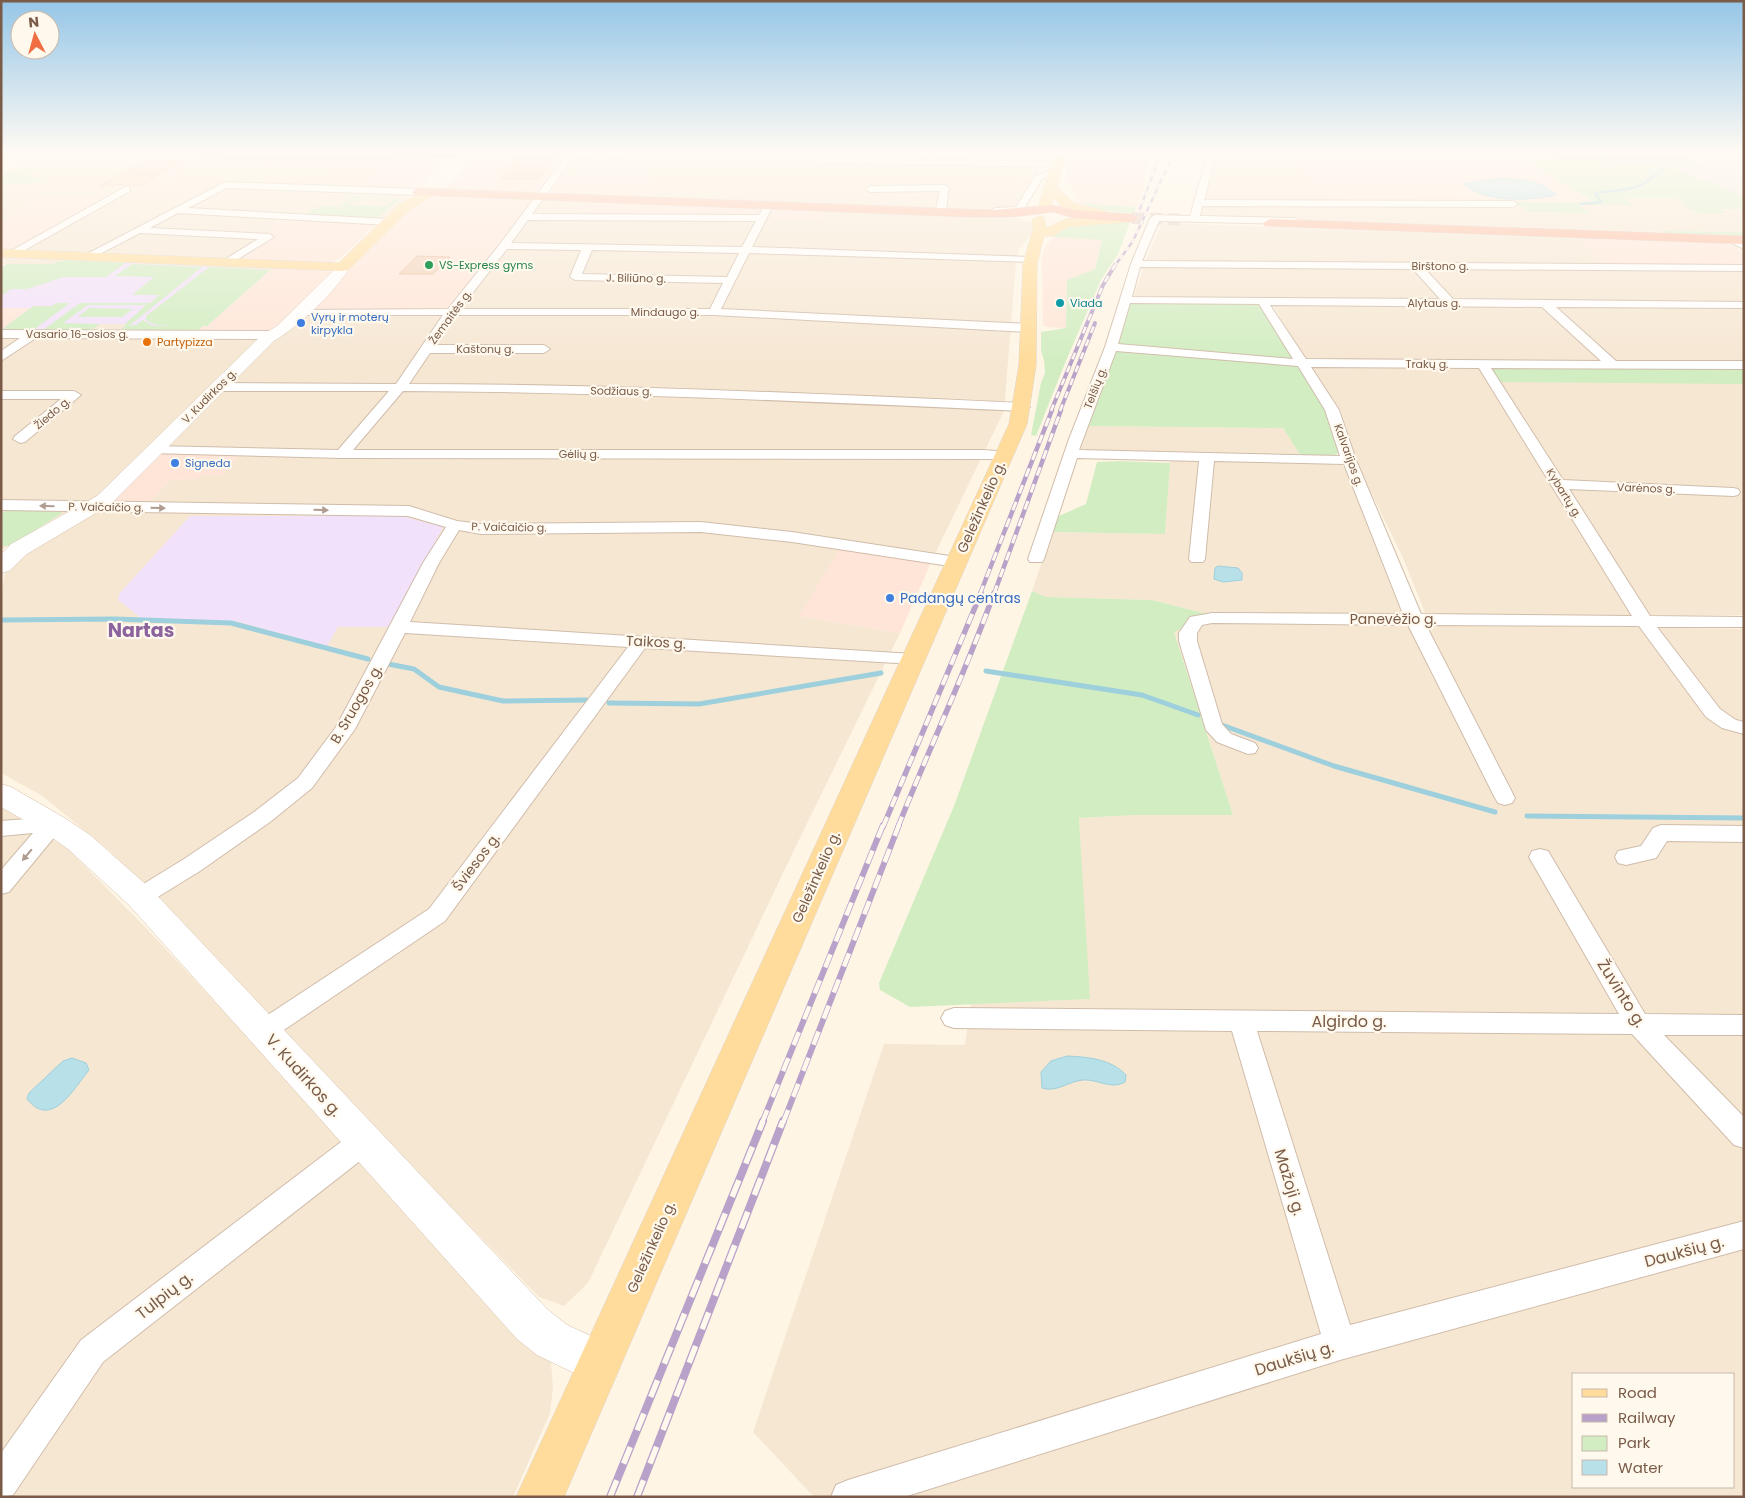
<svg xmlns="http://www.w3.org/2000/svg" width="1745" height="1498" viewBox="0 0 1745 1498" font-family="Poppins,sans-serif">
<style>
.residential{fill:#f6e7d3;fill-rule:evenodd}
.commercial{fill:#ffe5d8}
.industrial{fill:#ede6df}
.education{fill:#f2e1fa}
.green{fill:#d2edc2}
.water{fill:#b8e0e9;stroke:#9dd0dc}
.lines{fill:none;stroke-linecap:round;stroke-linejoin:round}
.stream-far1{stroke:#9dd0dc;stroke-width:2.5}
.stream{stroke:#9dd0dc;stroke-width:5}
.building{fill:#f5d3ba;stroke:#e9ba9a}
.highway-tunnel{stroke:#ddcebe;stroke-width:12;stroke-dasharray:12 6;stroke-linecap:butt}
.street-casing{stroke:#d0bcaa;stroke-width:2}
.secondary-casing{stroke:#d6bfaa;stroke-width:1}
.primary-casing{stroke:#dcd4cf;stroke-width:1}
.highway-casing{stroke:#dcd4cf;stroke-width:1}
.street{fill:#fff;fill-rule:evenodd}
.secondary{fill:#fff;fill-rule:evenodd}
.primary{fill:#ffdc9b;fill-rule:evenodd}
.highway{fill:#fcb598;fill-rule:evenodd}
.rail-far5-casing{stroke:#b8a2c9;stroke-width:2.5}
.rail-far4-casing{stroke:#b8a2c9;stroke-width:4}
.rail-far3-casing{stroke:#b8a2c9;stroke-width:4.5}
.rail-far2-casing{stroke:#b8a2c9;stroke-width:5.5}
.rail-far1-casing{stroke:#b8a2c9;stroke-width:6}
.rail-casing{stroke:#b8a2c9;stroke-width:8}
.rail-far5{stroke:#fff8ed;stroke-width:2;stroke-dasharray:5;stroke-linecap:butt}
.rail-far4{stroke:#fff8ed;stroke-width:2.5;stroke-dasharray:7;stroke-linecap:butt}
.rail-far3{stroke:#fff8ed;stroke-width:3;stroke-dasharray:9;stroke-linecap:butt}
.rail-far2{stroke:#fff8ed;stroke-width:4;stroke-dasharray:11;stroke-linecap:butt}
.rail-far1{stroke:#fff8ed;stroke-width:4.5;stroke-dasharray:14;stroke-linecap:butt}
.rail{stroke:#fff8ed;stroke-width:5.5;stroke-dasharray:18;stroke-linecap:butt}
.oneway{fill:#af9d91}
.leisure-dot{fill:#2e9e5b;stroke:#fff8ed;stroke-width:2}
.culture-dot{fill:#0f9aa8;stroke:#fff8ed;stroke-width:2}
.shop-dot{fill:#3f7fe0;stroke:#fff8ed;stroke-width:2}
.food-dot{fill:#e8710a;stroke:#fff8ed;stroke-width:2}
.labels{text-anchor:middle;stroke-width:4.5;stroke-linejoin:round;paint-order:stroke}
.far-leisure-label{font-size:11px;fill:#27864d;stroke:#fff8ed;text-anchor:start}
.far-street-label{font-size:11px;fill:#795b48;stroke:#fff8ed}
.far-culture-label{font-size:11px;fill:#0d838f;stroke:#fff8ed;text-anchor:start}
.far-shop-label{font-size:11px;fill:#366cbe;stroke:#fff8ed;text-anchor:start}
.far-food-label{font-size:11px;fill:#c56008;stroke:#fff8ed;text-anchor:start}
.street-label{font-size:14px;fill:#795b48;stroke:#fff8ed}
.shop-label{font-size:14px;fill:#366cbe;stroke:#fff8ed;text-anchor:start}
.near-street-label{font-size:16px;fill:#795b48;stroke:#fff8ed}
.district-label{font-size:19px;font-weight:bold;fill:#8b639d;stroke:#fff8ed}
</style>
<rect width="100%" height="100%" fill="#fef5e5"/>
<g class="residential">
<path d="M45,153H143L131,160H142L135,167L101,185L165,182L209,155L266,158L254,169L380,171L354,188L415,191L378,222L273,227L268,236L229,260L25,251L24,249L111,197L51,196L40,199L1,222V172L18,163L15,162L20,160H32Z"/>
<path d="M577,153H1050L1012,209L1000,210L885,206L869,207L633,198L654,176L639,174L562,175Z"/>
<path d="M1217,153H1283L1282,157L1515,202L1529,212L1588,213L1578,205H1633L1623,198H1675L1682,201L1685,206L1695,213L1718,209H1744V232L1563,231L1200,217Z"/>
<path d="M543,199H592L580,216L828,208L1017,218L1035,223L1036,228L1019,249L1016,262L1004,411L932,560L799,616L900,633L795,848L588,1283L564,1306L539,1297L262,1014L111,852L41,795L1,773V595L6,569L24,550L110,504H148L170,480L197,479L164,452L273,339L305,314H456L487,276Z"/>
<path d="M1162,223L1580,238L1604,265L1744,266V615H1426L1403,558L1353,455L1341,411L1290,334L1270,300L1139,298L1134,296L1146,260Z"/>
<path d="M7,256L274,267L196,335L253,336L260,339L93,500L61,515L1,550V330L30,308H1V268L6,264H1L6,261L2,260Z"/>
<path d="M1086,426L1283,428L1301,456L1083,451L1079,447Z"/>
<path d="M1170,459L1337,463L1345,467L1403,608L1402,612L1395,615H1211L1152,600L1046,597L1032,591L1052,532L1165,534Z"/>
<path d="M1227,620L1744,629V1497H814L753,1432L884,1044L965,1045L971,1004L1089,999L1079,818L1136,815H1233L1174,631L1201,622ZM1574,1374H1734V1487H1574Z"/>
<path d="M1,806L68,849L147,929L551,1362L553,1388L550,1413L513,1497H1Z"/>
</g>
<g class="commercial">
<path d="M143,153H179L209,155L165,182L151,183L145,186H100L133,167L132,166L141,161L130,160Z"/>
<path d="M476,153H569L539,193L445,189L444,188L457,178Z"/>
<path d="M1074,153H1152L1145,173L1144,189L1136,207L1080,203L1073,193V187L1067,178L1066,171V165Z"/>
<path d="M1283,153H1549L1560,160H1527L1595,203L1335,202L1282,157Z"/>
<path d="M425,157L436,160L439,163V166L415,191L353,188L379,171L253,169L266,158Z"/>
<path d="M639,174L654,176L633,198L550,193L562,175Z"/>
<path d="M433,195L535,199L453,306L443,310H309L412,206Z"/>
<path d="M50,196L112,197L17,250L1,251V222L40,199Z"/>
<path d="M592,199L828,208L822,219L580,217Z"/>
<path d="M281,216L378,222L341,258L329,263L229,260L268,236Z"/>
<path d="M1053,237L1102,239L1095,269L1067,280L1066,328L1047,327L1043,325L1042,262L1044,249Z"/>
<path d="M1580,238L1725,243L1744,251V266L1604,265Z"/>
<path d="M274,267L333,272L274,330L269,332H200L201,330H198L203,326H207Z"/>
<path d="M31,307L15,319L1,330V308Z"/>
<path d="M164,452L241,454L222,475H201L197,479L170,480L148,504H110Z"/>
<path d="M841,547L932,560L900,633L799,616Z"/>
</g>
<path class="industrial" d="M1675,153H1744V197L1718,184L1697,180L1676,167L1700,166Z"/>
<g class="education">
<path d="M66,260L270,270L207,326H203L198,330H120L127,324H100L91,330H1L30,308H1V268L7,264H51Z"/>
<path d="M190,516H401L443,527L391,627H338L327,646L235,621L141,618L118,600L119,594Z"/>
</g>
<g class="green">
<path d="M1549,153H1675L1701,166L1677,168L1697,180L1718,184L1744,197V209H1719L1725,213C1709,213 1691,217 1682,201L1675,198H1624L1634,205H1579L1589,213L1529,212L1515,202H1594L1526,160L1559,159Z"/>
<path d="M27,167H43L25,177H44L33,184H1V175C10,171 18,171 27,167Z"/>
<path d="M354,196L360,197L348,205L384,206L397,198H401L376,219L302,217L319,206L339,207Z"/>
<path d="M1080,203L1136,207L1134,213C1114,212 1098,211 1080,203Z"/>
<path d="M1097,221L1130,222L1118,254L1101,280L1065,363L1036,436L1031,435L1041,383L1045,373L1044,360L1041,351V332L1066,328L1067,280L1095,269L1102,240L1053,237L1060,228Z"/>
<path d="M1662,231L1744,232V237L1665,233Z"/>
<path d="M66,260L125,263L106,277H64L27,289H11L1,296V268L7,264H51Z"/>
<path d="M132,264L202,267L129,326L136,325L143,320L153,326H172L155,325L146,320V316L209,267L270,270L207,326H203L198,330H120L127,324H125L146,305H88L63,323L100,324L91,330H43L80,303H150L159,295H132L154,277L115,276Z"/>
<path d="M56,303H70L33,330H1L33,306H52Z"/>
<path d="M1128,303L1251,304L1261,305L1294,359L1121,345L1117,343Z"/>
<path d="M89,308L133,309L122,317H78Z"/>
<path d="M1115,350L1295,366L1301,369L1327,409L1341,452C1329,459 1314,456 1301,456L1283,428L1086,426Z"/>
<path d="M1744,365V384L1494,382L1486,368Z"/>
<path d="M1118,461L1170,463L1165,534L1052,532L1059,516L1086,504L1097,462Z"/>
<path d="M10,510L61,512L62,513L10,546H2L1,513Z"/>
<path d="M1032,591L1046,597L1152,600L1211,615L1174,632L1233,815H1136L1079,818L1090,999L910,1007L880,990L879,983L954,806Z"/>
</g>
<g class="water">
<path d="M1491,179C1511,178 1541,178 1556,195C1529,201 1486,203 1463,184Z"/>
<path d="M1218,566L1238,568L1242,573V580L1223,582L1214,579L1215,568Z"/>
<path d="M1067,1056C1088,1057 1111,1059 1126,1075L1125,1082C1111,1090 1098,1079 1083,1080C1069,1081 1056,1093 1042,1088L1041,1072L1051,1061Z"/>
<path d="M72,1058L86,1063L89,1070C74,1088 52,1130 27,1099L29,1093L63,1061Z"/>
</g>
<g class="lines">
<g class="stream-far1">
<path d="M1593,153L1609,162L1666,161"/>
<path d="M1688,161L1698,166"/>
<path d="M1666,162L1688,161L1672,153"/>
<path d="M1581,204L1601,202L1595,193C1630,188 1639,194 1665,165"/>
</g>
<g class="stream">
<path d="M3,620L114,619L231,623L368,659"/>
<path d="M388,664L414,669L439,687L503,701L586,700"/>
<path d="M986,671L1142,695L1198,715"/>
<path d="M609,703L699,704L881,673"/>
<path d="M1222,725L1334,766L1495,812"/>
<path d="M1527,816L1744,818"/>
</g>
</g>
<g class="building">
<path d="M542,153H557L539,179H500L517,157H538Z"/>
<path d="M146,160L182,161L140,186L128,184L100,186Z"/>
<path d="M417,256L450,257L433,274H399Z"/>
</g>
<g class="lines">
<path class="highway-tunnel" d="M1132,218L1186,220"/>
<g class="street-casing">
<g id="street">
<path d="M568,153L1059,162L1060,164L1056,167L573,158L532,214L759,215L764,206L767,205L772,208L752,247L1030,257L1035,260L1034,262L749,253L721,309L1029,324L1035,328L1029,332L714,315H454L434,345H544L550,349L544,353H430L409,384C614,384 818,394 1023,403L1030,407L1023,411C816,402 610,392 403,391L353,450H984L1009,452L1011,455L1009,458L1004,459L342,458L150,453L148,450L150,447L155,446L338,450L389,391H218L212,387L218,383L396,384L443,315H300L296,314L294,312L296,310L448,309L500,244ZM528,220L756,221L742,247L511,243ZM507,249L581,250L570,277L575,280L723,283L710,309H460ZM592,250L739,253L727,277L582,274Z"/>
<path d="M1208,153H1216L1204,200L1513,201L1518,204L1513,207L1202,206L1200,216L1295,218L1300,221L1295,224L1159,221L1142,261L1744,265V271L1425,269L1453,299L1744,302V308L1556,307L1616,361H1744V369L1491,368L1563,480L1733,488L1738,489L1740,492L1738,495L1733,496L1569,489L1650,616L1744,617V627H1657L1720,709L1736,720L1744,722V734L1722,728L1706,717L1639,626L1426,625L1515,798L1512,803L1505,805L1498,803L1495,798L1408,625L1212,623L1202,625L1197,633V641L1222,724L1231,734L1255,743L1258,748L1255,753L1248,754L1217,742L1206,730L1179,641V633L1190,617L1212,613L1403,614L1344,464L1214,461L1205,559L1203,562H1191L1189,559L1199,461L1077,458L1044,559L1042,562H1030L1028,559L1069,439L1105,347L1131,264L1150,218L1155,215L1190,216ZM1140,267L1413,269L1440,299L1132,297ZM1130,303L1259,304L1293,359L1118,344ZM1270,305L1542,307L1601,361L1306,359ZM1116,351L1298,366L1325,410L1340,456L1079,450ZM1311,367L1479,368L1632,616L1421,614L1356,460L1339,410Z"/>
<path d="M1052,170L1056,173L1042,179L1022,212L995,214L990,211L995,208L1016,207L1036,175Z"/>
<path d="M225,182L418,189L423,192L418,195L227,188L188,208L388,219L393,222L388,225L178,213L150,228L269,234L274,237L228,265L223,262L224,260L258,239L140,233L94,257L90,258L85,255Z"/>
<path d="M945,185L949,188L946,209L941,212L936,209L940,191L870,192L866,189L870,186Z"/>
<path d="M127,186L130,187V191L16,255L12,256L7,253Z"/>
<path d="M1733,237L1744,242V249L1729,242V238Z"/>
<path d="M1,330L272,331L278,335L272,339L36,338L1,361V351L20,338H1Z"/>
<path d="M1,391H74L81,395L25,442L20,443L13,439L15,436L61,399H1Z"/>
<path d="M1,500L409,506L457,521L481,524L701,522L792,532L956,557L962,559L964,562L962,565L956,567L792,542L701,532L481,534L459,530L439,563L410,622L913,654L919,655L922,659L919,663L913,664L645,648L445,921L272,1038L263,1041L254,1038L250,1031L254,1024L429,909L628,647L405,633L355,729L312,788L270,822L200,871L148,903L140,905L132,903L129,897L132,891L184,859L254,812L298,778L336,727L423,563L446,527L408,516L1,510Z"/>
<path d="M53,817L61,819L64,824L61,829L9,892L1,894V870L33,833L1,836V821Z"/>
<path d="M1661,825L1744,826V842L1667,841L1656,858L1626,865L1618,863L1615,857L1618,851L1641,846L1653,828Z"/>
<path d="M1540,849L1548,851L1645,1014L1744,1015V1035H1664L1744,1117V1148L1734,1145L1632,1034L1257,1031L1350,1325L1744,1221V1249L1340,1360L904,1497H831L836,1485L848,1480L1321,1334L1232,1031L954,1028L945,1025L941,1018L945,1011L954,1008L1619,1014L1529,857L1532,851Z"/>
<path d="M364,1129L374,1132L378,1141L374,1150L103,1362L13,1495L1,1497V1453L81,1340L354,1132Z"/>
</g>
</g>
<g class="secondary-casing">
<g id="secondary">
<path d="M465,153H477L466,164H458L456,162Z"/>
<path d="M343,263L348,264L350,267C336,291 298,327 274,341L111,504L27,554L9,571L1,573V554L11,544L97,496L262,335L277,326L332,272L338,264Z"/>
<path d="M1,784L11,787L63,817L90,835L151,889L547,1309L567,1325L615,1347L621,1363L615,1379L599,1385L537,1355L517,1339L129,905L68,849L43,831L1,807Z"/>
</g>
</g>
<g class="primary-casing">
<g id="primary">
<path d="M1056,153H1068L1056,188L1059,189L1074,203L1106,211L1107,214L1106,216L1130,214L1137,218L1130,222L1068,227L1053,236H1044L1037,264L1036,365L1027,424L564,1497H516L1009,424L1019,365L1023,264L1033,229L1032,220L1039,216L1044,217L1046,228L1065,219L1096,217L1064,209L1054,198L1049,211H1039L1038,208L1050,166Z"/>
<path d="M430,188L436,192L434,195L408,211L348,270L343,271L1,257V249L339,263L398,205Z"/>
</g>
</g>
<g class="highway-casing">
<g id="highway">
<path d="M192,153H460L461,154L455,157L256,160L198,156Z"/>
<path d="M418,188L993,210L1053,205L1076,210L1132,214L1139,218L1132,222L1073,218L1053,212L1013,217H967L414,195L412,192Z"/>
<path d="M1270,219L1744,236V244L1265,226L1263,223Z"/>
</g>
</g>
<use href="#street" class="street"/>
<use href="#secondary" class="secondary"/>
<use href="#primary" class="primary"/>
<use href="#highway" class="highway"/>
<g class="rail-far5-casing">
<g id="rail-far5">
<path d="M1138,214L1161,153"/>
<path d="M1114,267L1133,241L1174,153"/>
</g>
</g>
<g class="rail-far4-casing">
<g id="rail-far4">
<path d="M1051,411L1103,285L1115,265"/>
<path d="M1060,411L1095,323"/>
</g>
</g>
<g class="rail-far3-casing">
<g id="rail-far3">
<path d="M980,594L1052,410"/>
<path d="M994,594L1061,410"/>
</g>
</g>
<g class="rail-far2-casing">
<g id="rail-far2">
<path d="M883,827L981,593"/>
<path d="M898,827C929,748 966,672 994,593"/>
</g>
</g>
<g class="rail-far1-casing">
<g id="rail-far1">
<path d="M762,1123L883,825"/>
<path d="M783,1123L899,825"/>
</g>
</g>
<g class="rail-casing">
<g id="rail">
<path d="M610,1497L763,1121"/>
<path d="M637,1497L783,1121"/>
</g>
</g>
<use href="#rail-far5" class="rail-far5"/>
<use href="#rail-far4" class="rail-far4"/>
<use href="#rail-far3" class="rail-far3"/>
<use href="#rail-far2" class="rail-far2"/>
<use href="#rail-far1" class="rail-far1"/>
<use href="#rail" class="rail"/>
</g>
<defs><path id="oneway-solid" d="M-6-.8H1V-3.2L6.5 0L1 3.2V.8H-6Z" transform="scale(1.25)"/></defs>
<g class="oneway">
<use href="#oneway-solid" transform="translate(47 506) rotate(-179)"/>
<use href="#oneway-solid" transform="translate(158 508) rotate(1)"/>
<use href="#oneway-solid" transform="translate(321 510) rotate(1)"/>
<use href="#oneway-solid" transform="translate(27 855) rotate(130)"/>
</g>
<linearGradient id="sky" x2="0" y2="1"><stop stop-color="#95c6e8"/><stop offset="0.42" stop-color="#fffaf3"/><stop offset="1" stop-color="#fffaf3" stop-opacity="0"/></linearGradient>
<rect width="1745" height="363" fill="url(#sky)"/>
<circle class="leisure-dot" cx="429" cy="265" r="5"/>
<circle class="culture-dot" cx="1060" cy="303" r="5"/>
<g class="shop-dot">
<circle cx="301" cy="323" r="5"/>
<circle cx="175" cy="463" r="5"/>
<circle cx="890" cy="598" r="5"/>
</g>
<circle class="food-dot" cx="147" cy="342" r="5"/>
<g class="labels">
<g class="far-leisure-label">
<text x="439" y="269">VS-Express gyms</text>
</g>
<g class="far-street-label">
<text x="1440" y="270">Birštono g.</text>
<text transform="translate(636 278) rotate(1)" y="4">J. Biliūno g.</text>
<text x="1434" y="307">Alytaus g.</text>
<text x="665" y="316">Mindaugo g.</text>
<text transform="translate(450 317) rotate(-54)" y="4">Žemaitės g.</text>
<text x="77" y="338">Vasario 16-osios g.</text>
<text x="485" y="353">Kaštonų g.</text>
<text x="1427" y="368">Trakų g.</text>
<text transform="translate(1095 388) rotate(-69)" y="4">Telšių g.</text>
<text transform="translate(621 391) rotate(1)" y="4">Sodžiaus g.</text>
<text transform="translate(209 396) rotate(-45)" y="4">V. Kudirkos g.</text>
<text transform="translate(52 413) rotate(-40)" y="4">Žiedo g.</text>
<text x="579" y="458">Gėlių g.</text>
<text transform="translate(1349 455) rotate(70)" y="4">Kalvarijos g.</text>
<text transform="translate(1646 488) rotate(2)" y="4">Varėnos g.</text>
<text transform="translate(1564 493) rotate(58)" y="4">Kybartų g.</text>
<text transform="translate(106 507) rotate(1)" y="4">P. Vaičaičio g.</text>
<text transform="translate(509 527) rotate(1)" y="4">P. Vaičaičio g.</text>
</g>
<g class="far-culture-label">
<text x="1070" y="307">Viada</text>
</g>
<g class="far-shop-label">
<text x="311" y="321">Vyrų ir moterų<tspan x="311" dy="13">kirpykla</tspan></text>
<text x="185" y="467">Signeda</text>
</g>
<g class="far-food-label">
<text x="157" y="346">Partypizza</text>
</g>
<g class="street-label">
<text transform="translate(981 507) rotate(-66)" y="5">Geležinkelio g.</text>
<text x="1393" y="624">Panevėžio g.</text>
<text transform="translate(656 642) rotate(3)" y="5">Taikos g.</text>
<text transform="translate(356 704) rotate(-60)" y="5">B. Sruogos g.</text>
<text transform="translate(476 862) rotate(-53)" y="5">Šviesos g.</text>
<text transform="translate(816 877) rotate(-66)" y="5">Geležinkelio g.</text>
<text transform="translate(651 1247) rotate(-66)" y="5">Geležinkelio g.</text>
</g>
<g class="shop-label">
<text x="900" y="603">Padangų centras</text>
</g>
<g class="near-street-label">
<text transform="translate(1622 993) rotate(58)" y="6">Žuvinto g.</text>
<text x="1349" y="1027">Algirdo g.</text>
<text transform="translate(304 1075) rotate(48)" y="6">V. Kudirkos g.</text>
<text transform="translate(1290 1182) rotate(73)" y="6">Mažoji g.</text>
<text transform="translate(1684 1251) rotate(-15)" y="6">Daukšių g.</text>
<text transform="translate(164 1295) rotate(-38)" y="6">Tulpių g.</text>
<text transform="translate(1294 1358) rotate(-17)" y="6">Daukšių g.</text>
</g>
<g class="district-label">
<text x="141" y="637">Nartas</text>
</g>
</g>
<rect width="1745" height="1498" fill="none" stroke="#795b48" stroke-width="5"/>
<rect x="1572" y="1373" width="162" height="115" fill="#fff8ed" stroke="#c9b9ab"/>
<rect x="1582" y="1389" width="25" height="8" fill="#ffdc9b" stroke="#c9b9ab"/>
<text x="1618" y="1398" font-size="15" fill="#795b48">Road</text>
<rect x="1582" y="1414" width="25" height="8" fill="#b8a2c9" stroke="#c9b9ab"/>
<text x="1618" y="1423" font-size="15" fill="#795b48">Railway</text>
<rect x="1582" y="1436" width="25" height="15" fill="#d2edc2" stroke="#c9b9ab"/>
<text x="1618" y="1448" font-size="15" fill="#795b48">Park</text>
<rect x="1582" y="1460" width="25" height="15" fill="#b8e0e9" stroke="#c9b9ab"/>
<text x="1618" y="1473" font-size="15" fill="#795b48">Water</text>
<g transform="translate(35 35) rotate(354)"><circle r="24" fill="#fff8ed" stroke="#c9b9ab"/>
<path d="M0-4L9 19L0 12L-9 19Z" fill="#f06e42"/>
<text y="-8" font-size="14" font-weight="bold" text-anchor="middle" fill="#795b48">N</text>
</g>
</svg>
